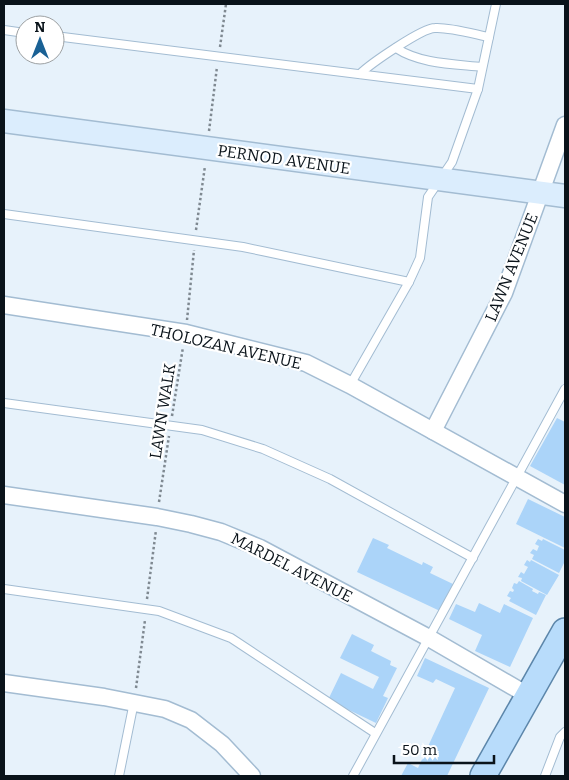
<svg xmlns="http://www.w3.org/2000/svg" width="569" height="780" viewBox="0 0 569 780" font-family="Bitter,serif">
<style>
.building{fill:#abd4f9}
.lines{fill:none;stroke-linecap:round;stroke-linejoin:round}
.lane-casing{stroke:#a3bcd2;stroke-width:10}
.street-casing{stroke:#a3bcd2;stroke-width:19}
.secondary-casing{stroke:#a3bcd2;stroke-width:25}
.primary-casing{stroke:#5c86aa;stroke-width:28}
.path{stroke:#7f8991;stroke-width:2.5;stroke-dasharray:2.5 2.5;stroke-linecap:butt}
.lane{stroke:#fff;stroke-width:8}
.street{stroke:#fff;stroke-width:16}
.secondary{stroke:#dbedfd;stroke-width:22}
.primary{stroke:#b8dcfb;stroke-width:25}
.labels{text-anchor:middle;stroke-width:4.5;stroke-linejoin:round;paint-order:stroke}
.street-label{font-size:16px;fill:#0a131a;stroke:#fff}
</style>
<rect width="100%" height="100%" fill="#e7f2fb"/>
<g class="building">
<path d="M557,418L565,422V485L530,466Z"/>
<path d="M528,499L565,517V548L516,524Z"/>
<path d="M373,538L389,545L387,548L422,565L423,562L433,567L430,573L453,584L440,611L357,572Z"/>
<path d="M538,539L542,541L543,539L565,550V561L559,573L532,559L534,555L530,553L533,549L537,551L539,546L535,544Z"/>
<path d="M527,560L530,562L531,560L559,575L547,595L521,581L522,578L518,577L521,572L524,574L528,567L524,565Z"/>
<path d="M519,581L533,589L532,591L538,594L539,592L546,595L536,615L509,601L511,598L507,596L510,591L513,592L514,590L512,588L514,583L517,584Z"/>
<path d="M479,603L500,613L504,604L533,618L510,667L475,651L482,635L449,619L456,604L475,612Z"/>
<path d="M352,634L374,645L371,651L391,661L390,665L397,668L383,696L388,698L376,723L328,700L341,673L373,689L379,677L340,658Z"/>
<path d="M425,658L489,688L447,776H401L408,763L418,768L455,688L436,679L433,683L417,676Z"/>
</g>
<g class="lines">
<g class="lane-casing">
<g id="lane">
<path d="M4,30L25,33"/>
<path d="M55,36L478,89"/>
<path d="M396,48C420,64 454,64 482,67"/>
<path d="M360,74C370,64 422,28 435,28C449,27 474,34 489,37"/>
<path d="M4,214L243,247L409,282"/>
<path d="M350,385L409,282L420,258L428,197L452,162L478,89L496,4"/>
<path d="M4,403L202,430L263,449L330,479L473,558"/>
<path d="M4,589L159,611L231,638L375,733"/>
<path d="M119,776L134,702"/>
<path d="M353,776L565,389"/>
<path d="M545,776L560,737L565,732"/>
</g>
</g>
<g class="street-casing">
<g id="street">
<path d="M4,305L186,333L306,363L350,385L565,504"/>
<path d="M433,431L504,293L565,125"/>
<path d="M4,495L157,517L191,524L221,532L260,548L429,638L529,696"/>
<path d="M4,683L104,697L165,709L191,720L222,744L252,776"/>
</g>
</g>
<g class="secondary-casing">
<path id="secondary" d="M4,121L565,196"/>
</g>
<g class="primary-casing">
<path id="primary" d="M483,776L565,631"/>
</g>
<g class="path">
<path d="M220,47L226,4"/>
<path d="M209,131L217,67"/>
<path d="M196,230L205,166"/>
<path d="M187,320L194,250"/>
<path d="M172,416L183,347"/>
<path d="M159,502L169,436"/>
<path d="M147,599L156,530"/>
<path d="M136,688L145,620"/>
</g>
<use href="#lane" class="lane"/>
<use href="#street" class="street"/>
<use href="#secondary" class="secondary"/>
<use href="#primary" class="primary"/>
</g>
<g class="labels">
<g class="street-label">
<text transform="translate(284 159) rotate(8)" y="6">PERNOD AVENUE</text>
<text transform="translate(511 267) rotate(-68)" y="6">LAWN AVENUE</text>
<text transform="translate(226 346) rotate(13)" y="6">THOLOZAN AVENUE</text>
<text transform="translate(162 411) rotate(-81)" y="6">LAWN WALK</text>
<text transform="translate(292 567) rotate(27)" y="6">MARDEL AVENUE</text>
</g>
</g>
<rect width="569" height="780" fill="none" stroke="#0a131a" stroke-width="10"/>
<g transform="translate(40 40)"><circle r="24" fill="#ffffff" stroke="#9da1a3"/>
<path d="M0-4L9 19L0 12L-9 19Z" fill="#1a6195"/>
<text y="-8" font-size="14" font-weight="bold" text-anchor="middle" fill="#0a131a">N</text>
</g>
<path d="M394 755v8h100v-8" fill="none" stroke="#0a131a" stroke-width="2.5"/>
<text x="402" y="755" font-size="15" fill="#0a131a" stroke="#ffffff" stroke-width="4" paint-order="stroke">50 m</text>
</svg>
